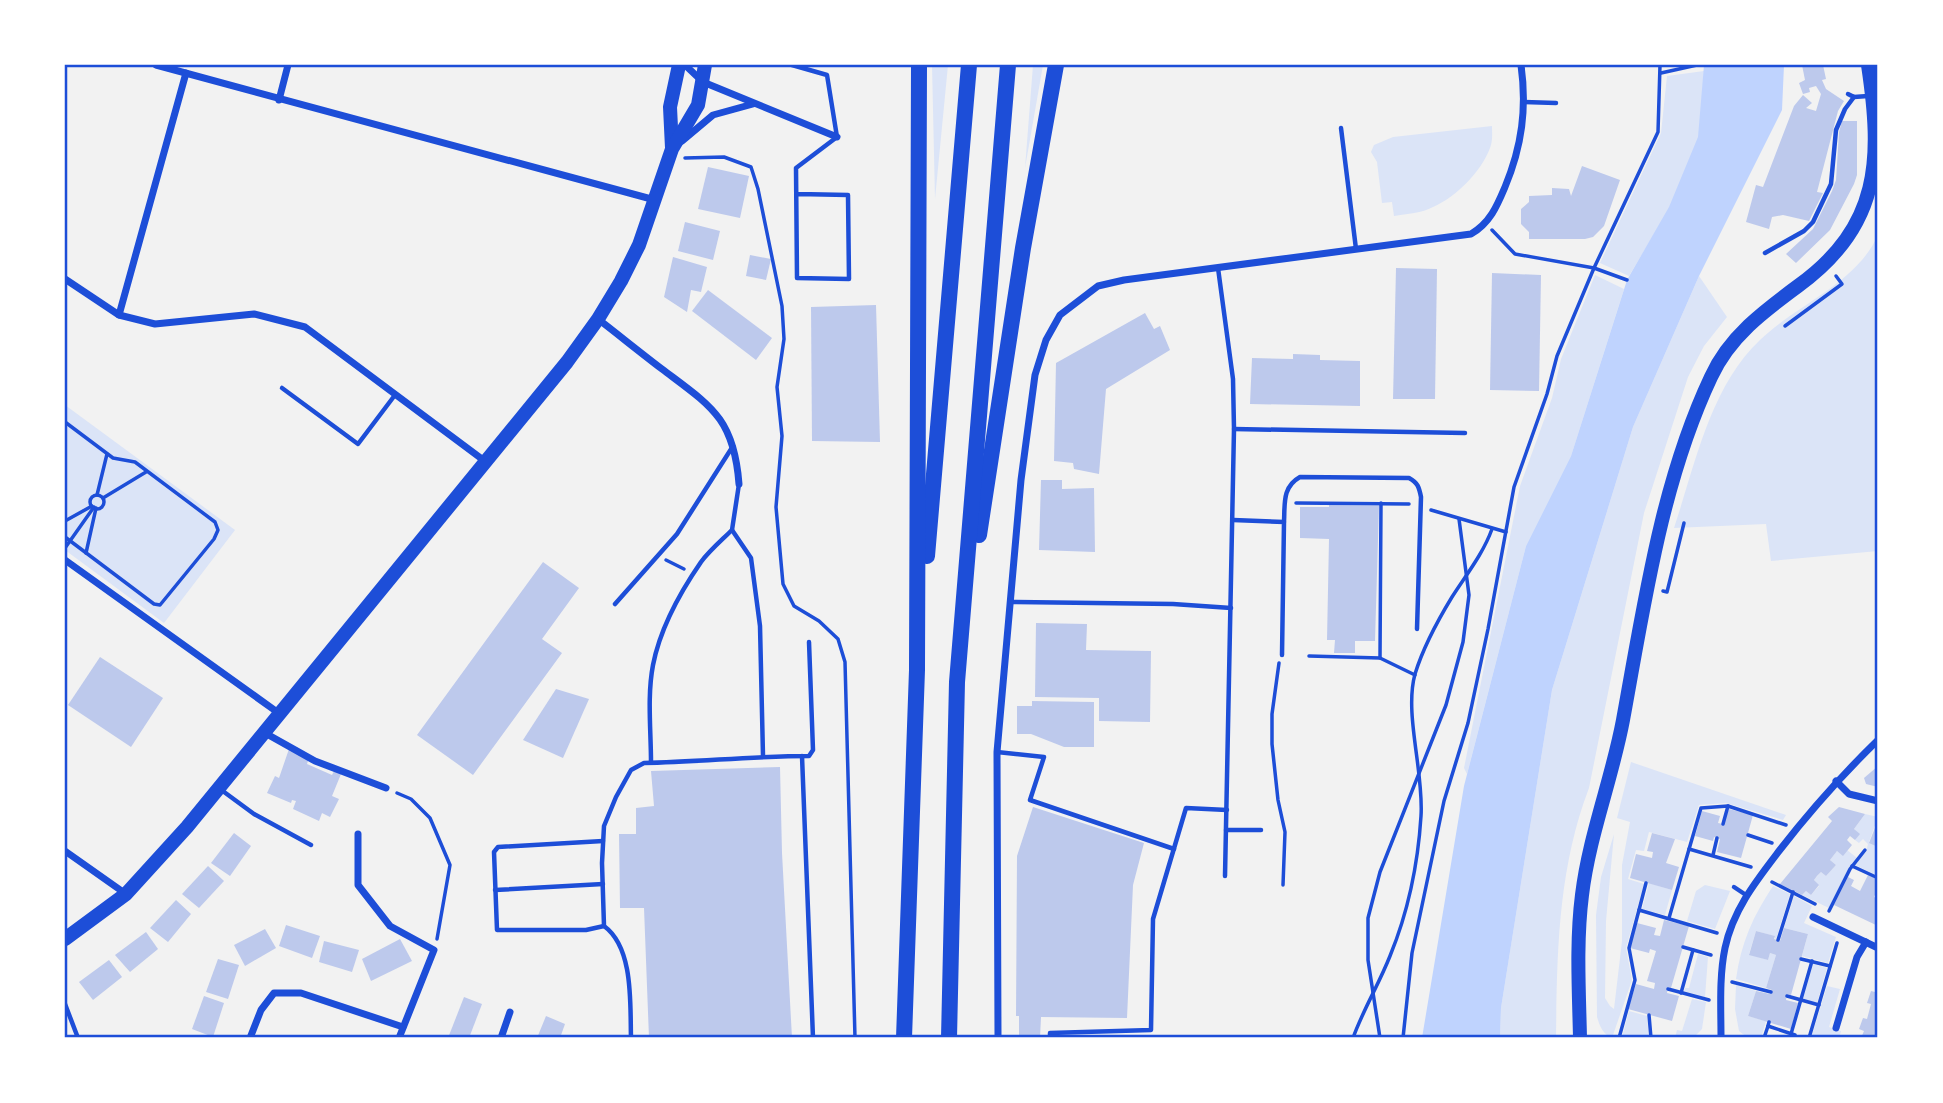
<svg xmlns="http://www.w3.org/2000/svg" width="1943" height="1103" viewBox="0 0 1943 1103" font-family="'Asap Condensed',sans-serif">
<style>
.green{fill:#dbe4f7}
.water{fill:#bfd3fe}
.building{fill:#bdc9ec}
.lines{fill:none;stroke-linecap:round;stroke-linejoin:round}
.path{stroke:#1d4ed8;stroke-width:3.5}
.service{stroke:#1d4ed8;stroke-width:4.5}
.minor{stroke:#1d4ed8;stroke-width:7}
.primary{stroke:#1d4ed8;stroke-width:14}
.motorway{stroke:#1d4ed8;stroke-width:16}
.neatline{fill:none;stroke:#1d4ed8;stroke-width:2.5}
</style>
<rect width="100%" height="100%" fill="#f2f2f2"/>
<g class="green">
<path d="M932,65H948L935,199Z"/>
<path d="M1033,65H1043L1025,168Z"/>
<path d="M1704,71L1699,137L1670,207L1629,276L1600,263L1661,133L1667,76Z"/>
<path d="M1492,126C1492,133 1493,141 1490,148C1481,172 1456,197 1433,207C1422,213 1407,214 1394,216L1392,202L1382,203L1377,162L1371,152L1374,145L1393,137Z"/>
<path d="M1878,235V551L1771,561L1766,524L1674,528C1695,465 1710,387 1760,340C1797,304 1856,284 1878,235Z"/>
<path d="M1595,275L1624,289L1571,456L1526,546L1467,774L1464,768L1520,486L1552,398L1561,359Z"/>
<path d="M1699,276L1727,317L1704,346L1688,377L1644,513L1589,788C1558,869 1557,953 1556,1038H1500L1501,1008L1552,690L1633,427Z"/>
<path d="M65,405L235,530L164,623L65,550Z"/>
<path d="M1631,762L1786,815L1783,820L1726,803L1699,805L1687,842L1649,832L1644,851L1636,850L1628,879L1644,884L1626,948L1632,980L1612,1038C1603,1034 1600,1027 1597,1017L1596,915L1601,877L1614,834L1606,921L1605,998L1610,1006L1614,1009L1622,941V865L1630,822L1617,818Z"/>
<path d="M1865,814L1878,817L1869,842L1878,847V876L1855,865L1866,852L1868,844L1863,839L1859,843L1855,840L1859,834L1854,829Z"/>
<path d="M1847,850L1857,858L1848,869L1829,908L1802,895L1806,891L1811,895L1819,886L1814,880L1821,872L1826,876L1836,865L1830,860L1837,851L1843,855Z"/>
<path d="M1649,883L1672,890L1665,915L1642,909Z"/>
<path d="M1705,885L1730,891L1715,929L1687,921L1696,891Z"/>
<path d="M1773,886L1790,894L1776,939L1774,936L1756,931L1749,954L1768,960L1770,953L1776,955L1766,988L1736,979C1741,943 1753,916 1773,886Z"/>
<path d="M1794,896L1812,906L1804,923L1836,937L1828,963L1802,956L1808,934L1784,928Z"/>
<path d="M1698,954L1708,957L1705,997L1684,991L1685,988H1689Z"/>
<path d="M1813,964L1827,968L1817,1003L1803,999Z"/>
<path d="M1736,985L1756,991L1748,1016L1766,1021L1761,1038H1748L1739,1031L1735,1009Z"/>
<path d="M1827,986L1840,989L1829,1027L1841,1031L1839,1038H1811Z"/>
<path d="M1692,999L1706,1002L1702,1029L1693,1038H1675L1677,1030L1682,1031Z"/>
<path d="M1629,1011L1647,1016L1649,1038L1622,1037Z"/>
</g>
<path class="water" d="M1704,65H1784L1782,110L1699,276L1633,427L1552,690L1501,1008L1500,1038H1422L1464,786L1526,546L1571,456L1627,280L1669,207L1698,137Z"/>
<g class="building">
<path d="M1802,65H1823L1826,79L1822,80L1826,89L1844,101L1838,111L1817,192L1823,193L1809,221L1783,215L1772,217L1769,229L1746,222L1756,185L1763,187L1794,106L1803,95L1812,103L1806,108L1816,111L1821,94L1816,86L1809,88L1810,92L1803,94L1799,83L1805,80Z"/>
<path d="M1842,121H1857V175L1854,184L1830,230L1796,263L1786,254L1813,229L1832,191L1836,180L1839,132Z"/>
<path d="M1582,166L1620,180L1604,226L1593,237L1585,239H1529V232L1521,224V209L1529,202V196L1552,195V188L1569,189L1571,196Z"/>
<path d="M708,167L749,176L740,218L698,209Z"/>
<path d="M685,222L720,231L713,260L678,251Z"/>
<path d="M750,255L771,259L766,280L746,276Z"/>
<path d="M673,257L707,267L701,292L691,290L687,312L664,297Z"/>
<path d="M1396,268L1437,269L1435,399H1393Z"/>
<path d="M1492,273L1541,275L1539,391L1490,390Z"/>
<path d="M708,290L772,338L756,360L692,311Z"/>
<path d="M876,305L880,442L812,441L811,307Z"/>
<path d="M1145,313L1154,329L1160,326L1170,350L1106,389L1099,474L1074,469L1073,463L1054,461L1056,363Z"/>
<path d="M1293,354L1320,355V360L1360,361V406L1250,404L1252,358L1293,359Z"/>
<path d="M1041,480H1062V489L1094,488L1095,552L1039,550Z"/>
<path d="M1329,505L1379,506L1375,641H1355V653H1334L1335,640H1327L1329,539L1300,538V507H1329Z"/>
<path d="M543,562L579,588L542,639L562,653L473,775L417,735Z"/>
<path d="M1036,623L1087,624L1086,650L1151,651L1150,722L1099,721V698L1035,697Z"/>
<path d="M100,657L163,698L131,747L68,705Z"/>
<path d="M556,689L589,699L563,758L523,740Z"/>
<path d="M1032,701L1094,702V747H1064L1031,734H1017V706H1032Z"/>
<path d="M289,749L309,758L307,764L332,775L334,771L341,774L332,796L339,799L330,817L322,813L319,821L293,809L296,801L292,800L291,803L267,793L275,776L279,778Z"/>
<path d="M1878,766V787L1866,784L1864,778Z"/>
<path d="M780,767L782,853L792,1038H649L644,908H620L619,834H636V808L654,806L651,771Z"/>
<path d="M1033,807L1144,843L1133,885L1127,1018L1041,1017L1040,1038H1019V1016H1016L1017,856Z"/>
<path d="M1839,807L1865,814L1854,829L1860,834L1855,840L1850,836L1847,840L1852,845L1843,856L1837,851L1830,860L1836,865L1826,876L1821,872L1817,876L1814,880L1819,885L1811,895L1806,891L1802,895L1780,884L1832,821L1828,817Z"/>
<path d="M1729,809L1753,815L1741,858L1717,852L1720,839L1714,837L1713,841L1695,836L1702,811L1720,816L1718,823L1723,824Z"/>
<path d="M1878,820V847L1869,843Z"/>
<path d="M234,833L251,846L230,876L211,863Z"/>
<path d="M1652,833L1675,839L1666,863L1679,867L1672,890L1630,878L1636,854L1652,858L1653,852L1647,851Z"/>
<path d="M208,866L224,881L199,908L182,894Z"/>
<path d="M1868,875L1878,880V888L1874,897L1878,899V926L1834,905L1848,877L1854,880L1851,886L1860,891Z"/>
<path d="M176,900L191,914L168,942L150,928Z"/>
<path d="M1664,920L1689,926L1671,988L1668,987L1667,993L1679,996L1672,1021L1628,1009L1636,984L1654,989L1655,983L1647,981L1656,951L1650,949L1649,953L1630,948L1637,923L1656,928L1654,935L1660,936Z"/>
<path d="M286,925L320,936L312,958L279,946Z"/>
<path d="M1784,928L1808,934L1791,995L1787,994L1786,1000L1798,1003L1791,1029L1748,1016L1756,991L1770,994L1772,990L1766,988L1776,955L1770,953L1768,960L1749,955L1756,931L1775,936L1774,939L1780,941Z"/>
<path d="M265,929L276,948L245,966L234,945Z"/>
<path d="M146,932L158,949L130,972L115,955Z"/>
<path d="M400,939L412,961L371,981L362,959Z"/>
<path d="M324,941L359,950L352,972L319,962Z"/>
<path d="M218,959L239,965L228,999L206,992Z"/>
<path d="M109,960L122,977L93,1000L79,982Z"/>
<path d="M1878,983V1038H1861L1864,1031L1859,1029L1863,1018L1867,1019L1871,1004L1867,1003L1871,991L1875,992Z"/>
<path d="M204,996L224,1003L213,1037L192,1029Z"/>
<path d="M464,997L482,1004L469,1038H448Z"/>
<path d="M546,1016L565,1024L560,1038H537Z"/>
</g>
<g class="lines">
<g class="path">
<path d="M1661,73L1697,65"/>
<path d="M685,158L724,157L751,167L758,189L782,306L784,339L777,387L782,436L776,507L783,584L794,606L819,621L838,639L845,662L855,1038"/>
<path d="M1492,230L1515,254L1594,268L1627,280"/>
<path d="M1785,326L1842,284L1836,276"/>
<path d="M65,422L113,458L135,462L215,522L218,530L214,539L160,605L154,604L65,537"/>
<path d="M97,495L107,454"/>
<circle cx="97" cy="502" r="7"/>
<path d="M103,498L146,472"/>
<path d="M1296,503L1409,504"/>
<path d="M1431,510L1506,532"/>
<path d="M65,521L92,506"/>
<path d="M65,548L94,507"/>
<path d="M86,553L96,508"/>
<path d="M666,560L684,569"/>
<path d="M1663,591L1667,592L1684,523"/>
<path d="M1309,656L1380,658L1415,675"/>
<path d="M1380,658L1381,503"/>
<path d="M1279,663L1272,714V744L1278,800L1285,832L1283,885"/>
<path d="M397,793L411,799L430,818L450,865L437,939"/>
<path d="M1723,824L1728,806"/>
<path d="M1748,835L1772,843"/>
<path d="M1689,849L1751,867"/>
<path d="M1713,855L1717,838"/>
<path d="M1852,866L1878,878"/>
<path d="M1772,882L1815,904"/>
<path d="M1639,910L1646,883"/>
<path d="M1829,911L1850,869L1865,850"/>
<path d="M1669,918L1701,808L1728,806L1786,825"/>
<path d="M1778,940L1793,892"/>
<path d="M1683,947L1711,955"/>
<path d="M1801,959L1830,966"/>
<path d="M1732,982L1771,992"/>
<path d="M1668,989L1709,1000"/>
<path d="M1681,993L1693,950"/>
<path d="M1787,996L1819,1005"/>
<path d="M1649,1015L1651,1038"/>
<path d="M1769,1022L1768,1026L1795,1035L1794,1038"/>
<path d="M1791,1034L1812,961"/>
<path d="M1353,1038C1363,1010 1379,984 1390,956C1408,912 1418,864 1421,816C1424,772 1404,714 1415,674C1423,648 1438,620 1452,597C1466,575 1483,554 1492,529"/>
<path d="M1380,1038L1368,960V918L1380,872L1446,705L1463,642L1469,595L1459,519"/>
<path d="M1403,1038L1412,953L1444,801L1468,723L1488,629L1514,487L1547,394L1557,356L1594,268L1658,132L1660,65"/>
<path d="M1619,1038L1635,980L1629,948L1639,910L1717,933"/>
<path d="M1764,1038L1768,1026"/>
<path d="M1809,1038L1837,943"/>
</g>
<g class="service">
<path d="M792,65L827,75L837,137L796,168L797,278L849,279L848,195L798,194"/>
<path d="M1848,94L1854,97L1868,96"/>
<path d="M1524,102L1556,103"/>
<path d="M1341,128L1356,249"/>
<path d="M1765,253L1804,231L1813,222L1831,184L1836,130L1845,109L1854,97"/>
<path d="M1218,268L1233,379L1234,429L1225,876"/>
<path d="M282,388L358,444L395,395"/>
<path d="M1234,429L1465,433"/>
<path d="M739,484L732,530L751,558L760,626L763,756"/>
<path d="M1233,520L1284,522L1282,655"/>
<path d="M1284,522C1285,504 1282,487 1300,477L1409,478C1418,483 1419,487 1421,497L1417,629"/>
<path d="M1011,602L1173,604L1231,608"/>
<path d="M615,604L677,534L733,446"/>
<path d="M997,752L1044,757L1030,800L1174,849"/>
<path d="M802,756L813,1038"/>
<path d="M651,762C651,731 647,696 653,665C660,629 681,591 701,562C710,550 722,540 732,530"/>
<path d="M220,789L254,814L311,845"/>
<path d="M1226,830H1261"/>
<path d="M603,841L498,847L494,852L497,930H586L604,926"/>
<path d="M1734,887L1746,895"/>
<path d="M495,890L603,884"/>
<path d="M65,1004L78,1038"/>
<path d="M631,1038C630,1004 634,948 604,926L602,863L604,826L616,797L631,770L644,763C699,762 754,756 809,756L813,750L809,642"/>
<path d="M1050,1038V1033L1151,1030L1153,919L1186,808L1227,810"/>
</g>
<g class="minor">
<path d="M156,65L655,200"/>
<path d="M685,65L703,82L837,137"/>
<path d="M279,100L288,65"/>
<path d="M682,141L713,115L753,104"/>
<path d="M65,279L119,315L155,324L254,314L305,327L486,462"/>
<path d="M119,315L186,73"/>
<path d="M598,319C620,336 641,353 662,369C711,406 734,418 739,484"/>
<path d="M65,560L280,714"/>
<path d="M265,733L315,761L386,788"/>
<path d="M1836,781L1849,794L1878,801"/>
<path d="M358,834V885L390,926L434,950L399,1038"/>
<path d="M65,851L126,894"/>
<path d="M1813,917L1878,948"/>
<path d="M1836,1028L1857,957L1866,942"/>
<path d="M250,1038L261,1010L274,993H301L403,1027"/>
<path d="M501,1038L510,1012"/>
<path d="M998,1038L997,752L1021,480L1035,375L1046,340L1060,315L1098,286L1124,280L1471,234C1490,223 1497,206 1505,187C1522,146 1527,108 1521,65"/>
<path d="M1721,1038C1721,1008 1719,977 1725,948C1733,910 1756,881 1779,851C1810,811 1842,775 1878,740"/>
</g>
<g class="primary">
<path d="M672,148L670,107L679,65"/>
<path d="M65,939L126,894L187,827L567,362L598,319L621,281L639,245L672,149L698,105L705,65"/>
<path d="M1580,1038C1579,991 1576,942 1582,895C1589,836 1612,779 1623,720C1644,606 1661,483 1711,377C1729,337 1764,311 1798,286C1881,226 1882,159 1868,65"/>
</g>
<g class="motorway">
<path d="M979,535L1023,248L1056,65"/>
<path d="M927,556L969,65"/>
<path d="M904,1038L917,670L919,65"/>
<path d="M949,1038L957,682L1008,65"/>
</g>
</g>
<rect width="1943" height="1103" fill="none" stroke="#ffffff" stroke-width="133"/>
<rect x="66" y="66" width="1810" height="970" class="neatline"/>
</svg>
